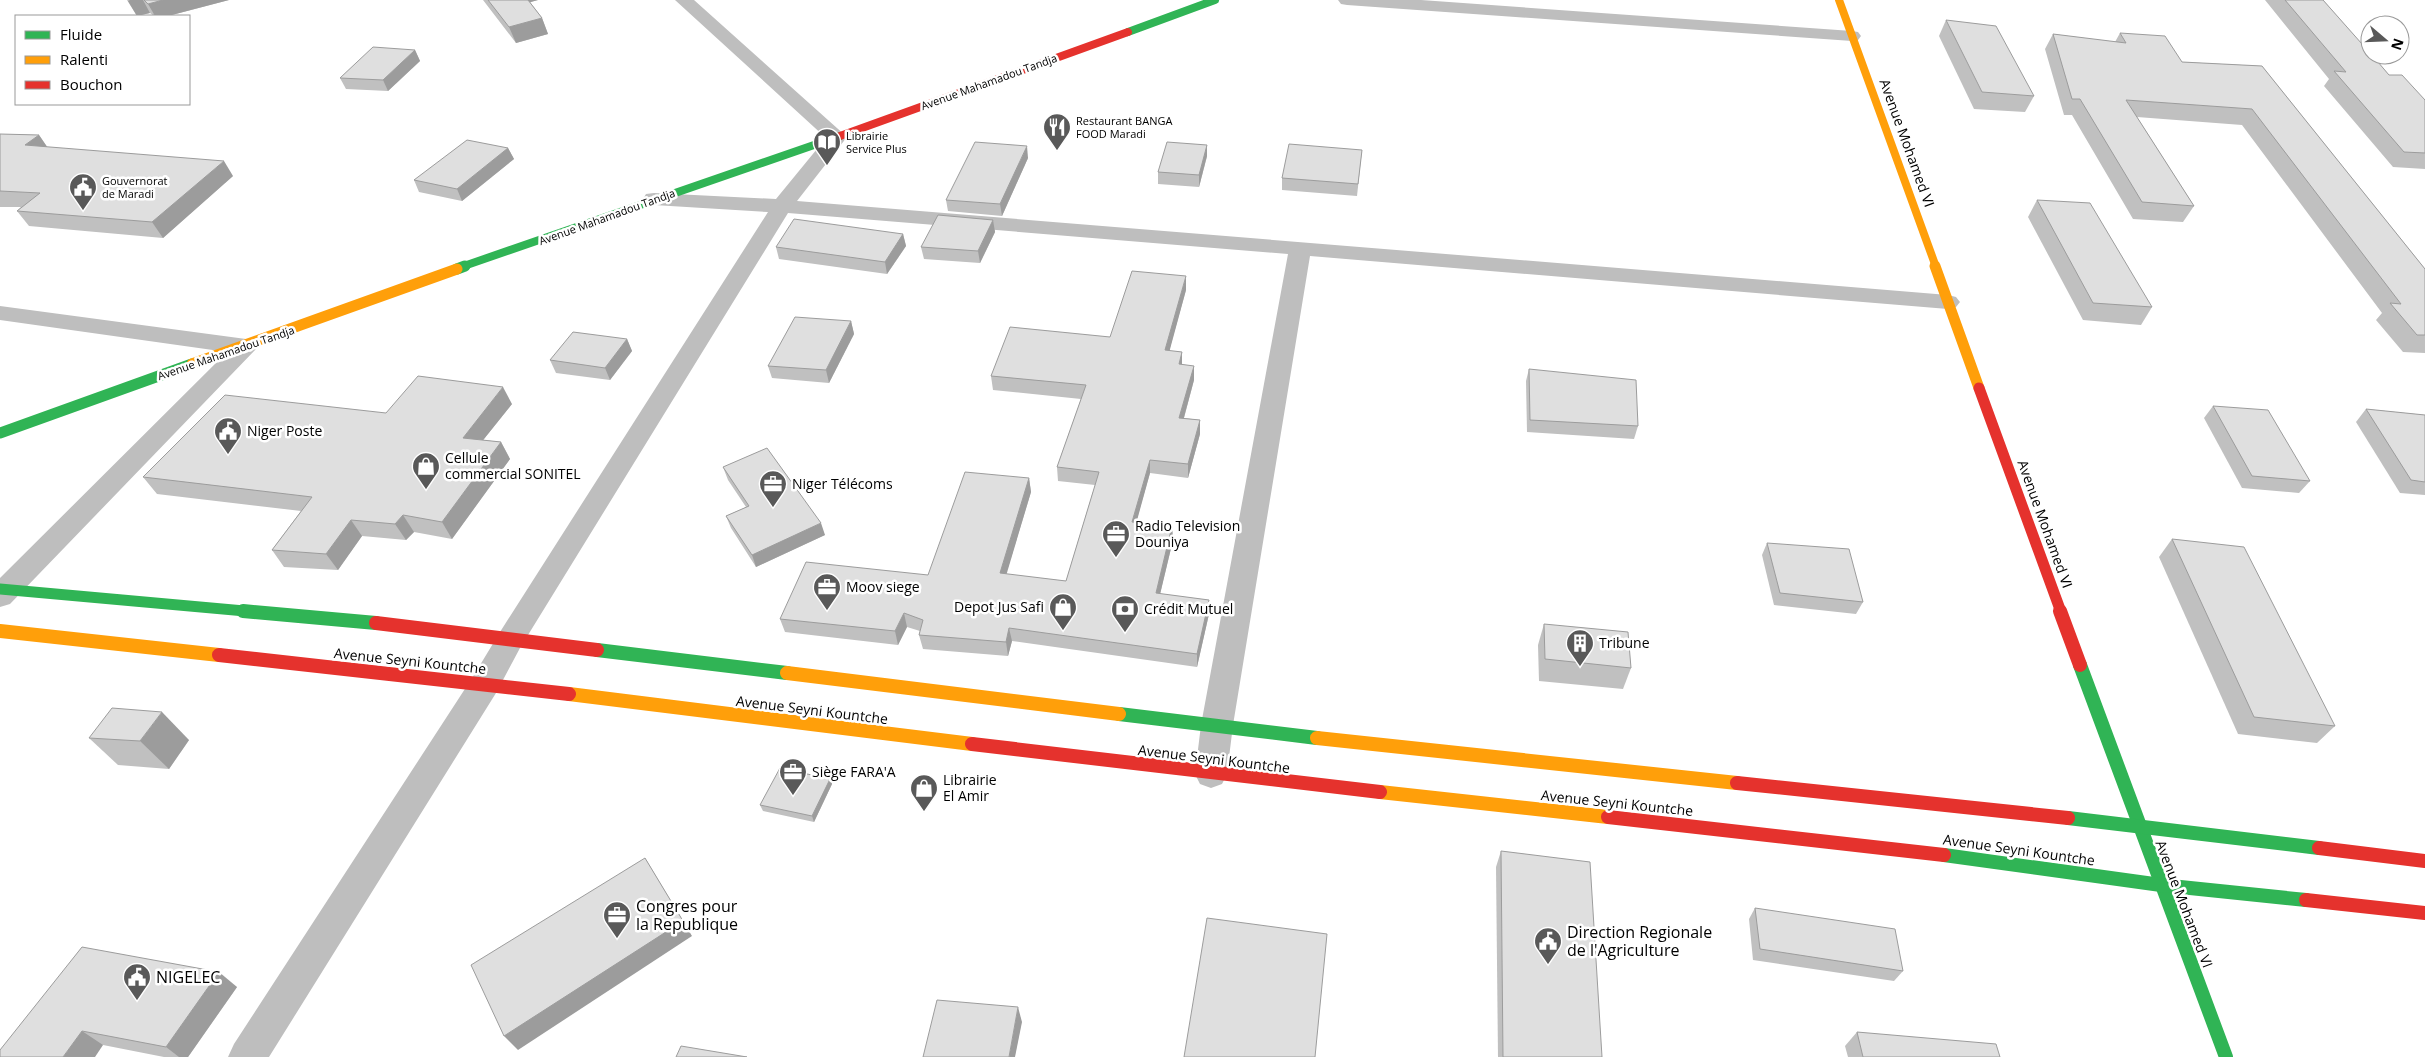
<svg xmlns="http://www.w3.org/2000/svg" width="2425" height="1057" viewBox="0 0 2425 1057" font-family="'Open Sans',sans-serif">
<style>
.lines{fill:none;stroke-linecap:round;stroke-linejoin:round}
.street{fill:#bebebe;fill-rule:evenodd}
.fast-far2{stroke:#30b455;stroke-width:8}
.fast-far1{stroke:#30b455;stroke-width:11}
.fast{stroke:#30b455;stroke-width:14}
.slow-far2{stroke:#ff9f0a;stroke-width:8}
.slow-far1{stroke:#ff9f0a;stroke-width:11}
.slow{stroke:#ff9f0a;stroke-width:14}
.jam-far2{stroke:#e5322d;stroke-width:8}
.jam-far1{stroke:#e5322d;stroke-width:11}
.jam{stroke:#e5322d;stroke-width:14}
.wall{fill:#c0c0c0}
.shaded-wall{fill:#9c9c9c}
.building{fill:#dfdfdf;stroke:#9c9c9c}
.labels{text-anchor:middle;stroke-width:5;stroke-linejoin:round;paint-order:stroke}
.far-street-label{font-size:11px;fill:#000;stroke:#fff}
.far-poi-label{font-size:11px;fill:#000;stroke:#fff;text-anchor:start}
.street-label{font-size:14px;fill:#000;stroke:#fff}
.poi-label{font-size:14px;fill:#000;stroke:#fff;text-anchor:start}
.near-poi-label{font-size:16px;fill:#000;stroke:#fff;text-anchor:start}
</style>
<rect width="100%" height="100%" fill="#fff"/>
<g class="lines">
<g class="street">
<path d="M675,0H694L847,137L797,201L1948,295L1956,297L1960,302L1956,307L1948,309L1310,256L1233,725L1227,774L1222,784L1211,788L1200,784L1195,774L1201,725L1288,254L788,213L520,648L496,693L269,1057H228L234,1044L474,675L500,632L768,212L654,205L646,204L643,199L646,194L654,193L776,199L826,138Z"/>
<path d="M1338,0H1421L1852,31L1858,32L1861,36L1858,40L1852,41L1347,5L1341,4Z"/>
<path d="M0,306L246,339L254,342L258,347L10,604L0,607V578L227,352L0,320Z"/>
</g>
<g class="fast-far2">
<path d="M1128,32L1215,0"/>
<path d="M461,267L840,136"/>
</g>
<g class="fast-far1">
<path d="M457,269L465,266"/>
<path d="M0,433L192,364"/>
<path d="M0,589L257,612"/>
</g>
<g class="fast">
<path d="M243,611L376,623"/>
<path d="M597,650L787,673"/>
<path d="M2080,665L2226,1057"/>
<path d="M1119,714L1317,738"/>
<path d="M2068,818L2319,848"/>
<path d="M1944,855L2161,885L2306,900"/>
</g>
<path class="slow-far2" d="M1839,0L1936,267"/>
<g class="slow-far1">
<path d="M1935,266L1979,388"/>
<path d="M192,364L457,269"/>
</g>
<g class="slow">
<path d="M0,631L219,655"/>
<path d="M787,673L1119,714"/>
<path d="M569,694L972,744"/>
<path d="M1317,738L1737,783"/>
<path d="M1380,792L1608,817"/>
</g>
<path class="jam-far2" d="M840,136L1128,32"/>
<path class="jam-far1" d="M1979,388L2061,612"/>
<g class="jam">
<path d="M2060,611L2080,665"/>
<path d="M376,623L597,650"/>
<path d="M219,655L569,694"/>
<path d="M972,744L1380,792"/>
<path d="M1737,783L2068,818"/>
<path d="M1608,817L1944,855"/>
<path d="M2319,848L2425,861"/>
<path d="M2306,900L2425,913"/>
</g>
</g>
<g class="wall">
<path d="M127,0H229L168,16H154L150,13L137,16Z"/>
<path d="M483,0H538L530,2L542,18L548,34L516,43Z"/>
<path d="M2265,0H2323L2389,75L2425,100V169L2393,167L2324,86L2329,79Z"/>
<path d="M1946,20L2034,96L2025,112L1974,109L1939,36Z"/>
<path d="M2120,33L2182,62L2262,66L2425,269V353L2403,352L2376,320L2382,313L2242,125L2137,117L2194,206L2183,222L2133,219L2072,115H2064L2045,49L2053,34L2115,42Z"/>
<path d="M415,50L420,61L388,91L346,89L340,78Z"/>
<path d="M0,134L39,135L47,147L233,176L163,238L29,226L17,211L21,207H0Z"/>
<path d="M1207,145V156L1199,187L1158,184V172Z"/>
<path d="M508,148L514,159L462,201L419,192L414,180Z"/>
<path d="M1362,150L1357,196L1282,190V178Z"/>
<path d="M1028,158L1002,216L948,211L946,200Z"/>
<path d="M2037,200L2152,307L2141,325L2083,320L2028,217Z"/>
<path d="M993,220L995,232L980,263L924,259L921,247Z"/>
<path d="M903,234L906,246L887,274L779,259L776,247Z"/>
<path d="M1186,290L1169,351L1182,352V365L1194,366V380L1184,418L1200,420V434L1188,478L1150,473L1136,522L1172,526L1173,540L1160,594L1209,600V614L1197,667L1012,641L1008,656L923,649L919,635L920,631L907,627L898,645L785,632L780,619L928,575L1029,478L1031,492L1006,574L1066,581L1095,485L1058,481L1057,467L1081,399L993,390L991,376L1110,337Z"/>
<path d="M851,321L854,334L829,383L772,378L768,366Z"/>
<path d="M627,339L632,351L610,380L556,373L550,360Z"/>
<path d="M1529,369L1638,426L1634,439L1527,432L1526,381Z"/>
<path d="M512,404L483,440L501,442L510,459L452,539L414,532L406,540L362,536L338,570L284,567L272,550L301,511L157,494L143,477L386,413Z"/>
<path d="M2213,406L2310,481L2299,493L2242,488L2204,418Z"/>
<path d="M2366,409L2425,415V495L2400,493L2356,422Z"/>
<path d="M723,467L825,535L756,567L731,528L726,516L746,507L728,480Z"/>
<path d="M2172,539L2335,726L2317,743L2238,734L2159,557Z"/>
<path d="M1767,543L1863,602L1856,614L1774,605L1762,555Z"/>
<path d="M1544,624L1631,668L1623,689L1539,681L1538,645Z"/>
<path d="M89,738L189,740L169,769L118,765Z"/>
<path d="M830,779L832,784L814,822L763,811L760,805Z"/>
<path d="M1501,851L1602,1057H1498L1496,867Z"/>
<path d="M1755,908L1903,971L1894,981L1753,960L1749,919Z"/>
<path d="M82,947L237,987L188,1057H164L103,1045L0,1057Z"/>
<path d="M1857,1032L2000,1057H1848L1845,1046Z"/>
</g>
<g class="shaded-wall">
<path d="M130,0H143L150,13L137,16L128,1Z"/>
<path d="M163,0H229L168,16H155L148,4Z"/>
<path d="M523,0H538L524,4Z"/>
<path d="M542,18L548,34L516,43L509,27Z"/>
<path d="M415,50L420,61L388,91L383,80Z"/>
<path d="M39,135L50,151L25,145Z"/>
<path d="M1207,145V156L1199,187V175Z"/>
<path d="M1027,146L1028,158L1002,216L1000,204Z"/>
<path d="M508,148L514,159L462,201L457,189Z"/>
<path d="M224,161L233,176L163,238L152,222Z"/>
<path d="M993,220L995,232L980,263L978,251Z"/>
<path d="M903,234L906,246L887,274L885,262Z"/>
<path d="M1186,276V290L1166,364L1165,350Z"/>
<path d="M851,321L854,334L829,383L826,370Z"/>
<path d="M627,339L632,351L610,380L605,368Z"/>
<path d="M1182,352V366L1179,364Z"/>
<path d="M1194,366V380L1180,432L1179,418Z"/>
<path d="M503,387L512,404L472,454L463,438Z"/>
<path d="M1200,420V434L1188,478V464Z"/>
<path d="M501,442L510,459L452,539L442,522Z"/>
<path d="M1150,460V473L1133,535L1132,522Z"/>
<path d="M1029,478L1031,492L1003,586L1000,573Z"/>
<path d="M403,515L414,532L406,540L395,524Z"/>
<path d="M351,520L362,536L338,570L326,554Z"/>
<path d="M821,523L825,535L756,567L752,555Z"/>
<path d="M1172,526L1173,540L1157,607L1156,593Z"/>
<path d="M1209,600V614L1197,667V654Z"/>
<path d="M904,613L907,627L898,645L895,631Z"/>
<path d="M1009,628L1012,641L1008,656L1006,642Z"/>
<path d="M162,712L189,740L169,769L140,741Z"/>
<path d="M830,779L832,784L814,822L812,816Z"/>
<path d="M645,858L692,936L518,1050L504,1036Z"/>
<path d="M219,972L237,987L188,1057H179L166,1047Z"/>
<path d="M1018,1007L1022,1022L1015,1057H1009Z"/>
<path d="M82,1031L103,1045L95,1057H63Z"/>
</g>
<g class="building">
<path d="M144,0H163L148,4Z"/>
<path d="M488,0H528L542,18L509,27Z"/>
<path d="M2285,0H2323L2370,53V55H2372L2389,75H2402L2425,100V153L2404,152L2334,71L2346,72Z"/>
<path d="M1946,20L1996,26L2034,96L1982,92Z"/>
<path d="M2120,33L2165,36L2182,62L2262,66L2425,269V335H2417L2390,303L2401,304L2252,109L2126,100L2194,206L2142,202L2080,99H2072L2053,34L2126,43Z"/>
<path d="M373,47L415,50L383,80L340,78Z"/>
<path d="M0,134L39,135L25,145L224,161L152,222L17,211L40,193L0,191Z"/>
<path d="M467,140L508,148L457,189L414,180Z"/>
<path d="M975,142L1027,146L1000,204L946,200Z"/>
<path d="M1167,142L1207,145L1199,175L1158,172Z"/>
<path d="M1289,144L1362,150L1358,184L1282,178Z"/>
<path d="M2037,200L2090,203L2152,307L2093,303Z"/>
<path d="M938,215L993,220L978,251L921,247Z"/>
<path d="M794,219L903,234L885,262L776,247Z"/>
<path d="M1132,271L1186,276L1165,350L1182,352L1179,364L1194,366L1179,418L1200,420L1188,464L1150,460L1132,522L1172,526L1156,593L1209,600L1197,654L1009,628L1006,642L919,635L923,620L904,613L895,631L780,619L806,562L928,575L965,472L1029,478L1000,573L1066,581L1099,472L1057,467L1086,385L991,376L1010,327L1110,337Z"/>
<path d="M795,317L851,321L826,370L768,366Z"/>
<path d="M573,332L627,339L605,368L550,360Z"/>
<path d="M1529,369L1636,380L1638,426L1530,420Z"/>
<path d="M418,376L503,387L463,438L501,442L442,522L403,515L395,524L351,520L326,554L272,550L312,497L143,477L225,395L386,413Z"/>
<path d="M2213,406L2268,410L2310,481L2252,476Z"/>
<path d="M2366,409L2425,415V482L2411,480Z"/>
<path d="M767,448L821,523L752,555L726,516L749,506L723,467Z"/>
<path d="M2172,539L2244,547L2335,726L2254,717Z"/>
<path d="M1767,543L1849,549L1863,602L1780,593Z"/>
<path d="M1544,624L1628,632L1631,668L1545,659Z"/>
<path d="M112,708L162,712L140,741L89,738Z"/>
<path d="M780,768L830,779L812,816L760,805Z"/>
<path d="M1501,851L1590,862L1602,1057H1503Z"/>
<path d="M645,858L683,921L504,1036L471,965Z"/>
<path d="M1755,908L1895,929L1903,971L1760,949Z"/>
<path d="M1207,918L1327,934L1315,1057H1184Z"/>
<path d="M82,947L219,972L166,1047L82,1031L63,1057H0V1050Z"/>
<path d="M937,1000L1018,1007L1009,1057H923Z"/>
<path d="M1857,1032L1996,1044L2000,1057H1863Z"/>
<path d="M681,1046L747,1057H676Z"/>
</g>
<defs>
<g id="restaurant-pin" transform="scale(1.4375)"><path d="M0 17L-7.5 6A9.5 9.5 0 1 1 7.5 6Z" fill="#595959" stroke="#fff"/><path d="M-5-6h1v4h1v-4h1v4h1v-4h1v5L-1.5 .5V6h-2V.5L-5-1ZM5-6V6H3V1.5H1.5Q1.5-4 5-6Z" fill="#fff"/></g>
<g id="library-pin" transform="scale(1.4375)"><path d="M0 17L-7.5 6A9.5 9.5 0 1 1 7.5 6Z" fill="#595959" stroke="#fff"/><path d="M-6-4Q-3-5.5-.7-3.5V5Q-3 3-6 4ZM6-4Q3-5.5 .7-3.5V5Q3 3 6 4Z" fill="#fff"/></g>
<g id="civic-pin" transform="scale(1.4375)"><path d="M0 17L-7.5 6A9.5 9.5 0 1 1 7.5 6Z" fill="#595959" stroke="#fff"/><path d="M-.6-6.5H3V-4.5H.6V-3L4-1V1h2V6H-6V1h2V-1L-.6-3ZM-1.2 2.5V6h2.4V2.5Z" fill="#fff"/></g>
<g id="shop-pin" transform="scale(1.4375)"><path d="M0 17L-7.5 6A9.5 9.5 0 1 1 7.5 6Z" fill="#595959" stroke="#fff"/><path d="M-5-2.5h2.3a2.7 3.5 0 0 1 5.4 0H5L5.5 6h-11ZM-1.5-2.5h3a1.5 2.3 0 0 0-3 0Z" fill="#fff"/></g>
<g id="office-pin" transform="scale(1.4375)"><path d="M0 17L-7.5 6A9.5 9.5 0 1 1 7.5 6Z" fill="#595959" stroke="#fff"/><path d="M-6-3h4V-5.5h4V-3h4V5H-6ZM-1-4.5V-3h2v-1.5ZM-6 0V1H6V0Z" fill="#fff"/></g>
<g id="bank-pin" transform="scale(1.4375)"><path d="M0 17L-7.5 6A9.5 9.5 0 1 1 7.5 6Z" fill="#595959" stroke="#fff"/><path d="M-6-4H6V4H-6ZM0-2.3a2.3 2.3 0 1 0 0 4.6a2.3 2.3 0 1 0 0-4.6Z" fill="#fff"/></g>
<g id="building-pin" transform="scale(1.4375)"><path d="M0 17L-7.5 6A9.5 9.5 0 1 1 7.5 6Z" fill="#595959" stroke="#fff"/><path d="M-4-6H4V6H1V3H-1V6H-4ZM-2.5-4.3h1.7v1.8h-1.7ZM.8-4.3h1.7v1.8H.8ZM-2.5-1h1.7V.8h-1.7ZM.8-1h1.7V.8H.8Z" fill="#fff"/></g>
</defs>
<g fill-rule="evenodd">
<use href="#restaurant-pin" x="1057" y="127"/>
<use href="#library-pin" x="827" y="142"/>
<use href="#civic-pin" x="83" y="187"/>
<use href="#civic-pin" x="228" y="431"/>
<use href="#shop-pin" x="426" y="466"/>
<use href="#office-pin" x="773" y="484"/>
<use href="#office-pin" x="1116" y="534"/>
<use href="#office-pin" x="827" y="587"/>
<use href="#shop-pin" x="1063" y="607"/>
<use href="#bank-pin" x="1125" y="609"/>
<use href="#building-pin" x="1580" y="643"/>
<use href="#office-pin" x="793" y="772"/>
<use href="#shop-pin" x="924" y="788"/>
<use href="#office-pin" x="617" y="915"/>
<use href="#civic-pin" x="1548" y="941"/>
<use href="#civic-pin" x="137" y="977"/>
</g>
<g class="labels">
<g class="far-street-label">
<text transform="translate(989 82) rotate(-20)" y="4">Avenue Mahamadou Tandja</text>
<text transform="translate(607 217) rotate(-20)" y="4">Avenue Mahamadou Tandja</text>
<text transform="translate(226 353) rotate(-19)" y="4">Avenue Mahamadou Tandja</text>
</g>
<g class="far-poi-label">
<text x="1076" y="125">Restaurant BANGA<tspan x="1076" dy="13">FOOD Maradi</tspan></text>
<text x="846" y="140">Librairie<tspan x="846" dy="13">Service Plus</tspan></text>
<text x="102" y="185">Gouvernorat<tspan x="102" dy="13">de Maradi</tspan></text>
</g>
<g class="street-label">
<text transform="translate(1907 143) rotate(70)" y="5">Avenue Mohamed VI</text>
<text transform="translate(2045 524) rotate(70)" y="5">Avenue Mohamed VI</text>
<text transform="translate(410 661) rotate(6)" y="5">Avenue Seyni Kountche</text>
<text transform="translate(812 710) rotate(7)" y="5">Avenue Seyni Kountche</text>
<text transform="translate(1214 759) rotate(7)" y="5">Avenue Seyni Kountche</text>
<text transform="translate(1617 803) rotate(6)" y="5">Avenue Seyni Kountche</text>
<text transform="translate(2019 850) rotate(8)" y="5">Avenue Seyni Kountche</text>
<text transform="translate(2184 904) rotate(69)" y="5">Avenue Mohamed VI</text>
</g>
<g class="poi-label">
<text x="247" y="436">Niger Poste</text>
<text x="445" y="463">Cellule<tspan x="445" dy="16">commercial SONITEL</tspan></text>
<text x="792" y="489">Niger Télécoms</text>
<text x="1135" y="531">Radio Television<tspan x="1135" dy="16">Douniya</tspan></text>
<text x="846" y="592">Moov siege</text>
<text x="1044" y="612" text-anchor="end">Depot Jus Safi</text>
<text x="1144" y="614">Crédit Mutuel</text>
<text x="1599" y="648">Tribune</text>
<text x="812" y="777">Siège FARA'A</text>
<text x="943" y="785">Librairie<tspan x="943" dy="16">El Amir</tspan></text>
</g>
<g class="near-poi-label">
<text x="636" y="912">Congres pour<tspan x="636" dy="18">la Republique</tspan></text>
<text x="1567" y="938">Direction Regionale<tspan x="1567" dy="18">de l'Agriculture</tspan></text>
<text x="156" y="983">NIGELEC</text>
</g>
</g>
<rect x="15" y="15" width="175" height="90" fill="#ffffff" stroke="#999999"/>
<rect x="25" y="31" width="25" height="8" fill="#30b455" stroke="#999999"/>
<text x="60" y="40" font-size="15" fill="#000000">Fluide</text>
<rect x="25" y="56" width="25" height="8" fill="#ff9f0a" stroke="#999999"/>
<text x="60" y="65" font-size="15" fill="#000000">Ralenti</text>
<rect x="25" y="81" width="25" height="8" fill="#e5322d" stroke="#999999"/>
<text x="60" y="90" font-size="15" fill="#000000">Bouchon</text>
<g transform="translate(2385 40) rotate(109)"><circle r="24" fill="#ffffff" stroke="#999999"/>
<path d="M0-4L9 19L0 12L-9 19Z" fill="#595959"/>
<text y="-8" font-size="14" font-weight="bold" text-anchor="middle" fill="#000000">N</text>
</g>
</svg>
